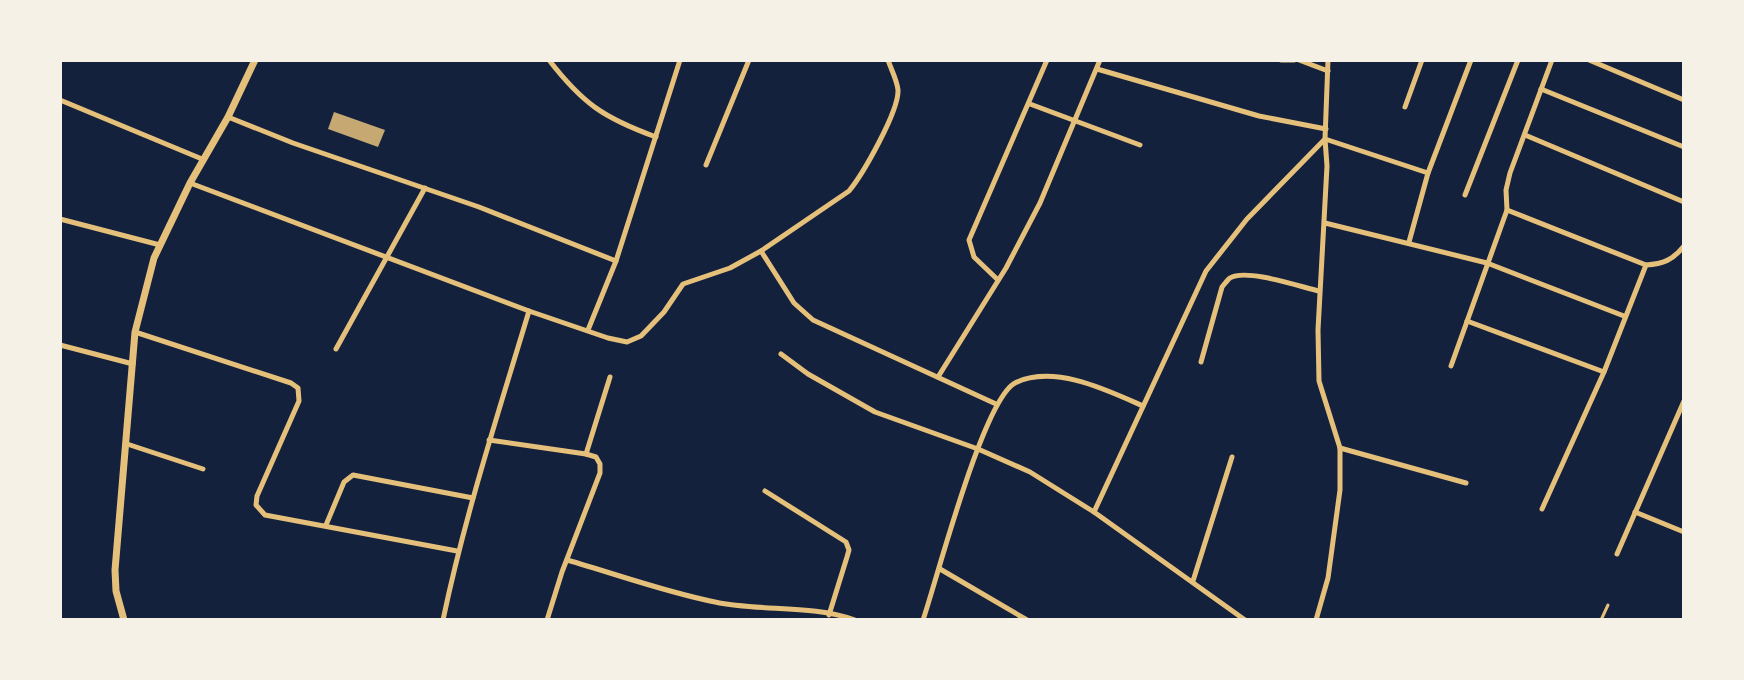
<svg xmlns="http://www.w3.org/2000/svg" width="1744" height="680" viewBox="0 0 1744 680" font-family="Rubik,sans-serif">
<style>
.building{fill:#c6a872}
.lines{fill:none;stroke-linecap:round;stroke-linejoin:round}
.service{stroke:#e5c07b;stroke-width:3}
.minor{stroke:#e5c07b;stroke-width:5}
.tertiary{stroke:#e5c07b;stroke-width:7}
</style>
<rect width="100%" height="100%" fill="#14213d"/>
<path class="building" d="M334,112L385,130L378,147L328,129Z"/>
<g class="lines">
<path class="service" d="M1601,620L1608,605"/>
<g class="minor">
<path d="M549,60C583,104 604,118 656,137"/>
<path d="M1281,60H1294"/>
<path d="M1299,60L1328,71"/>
<path d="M1589,60L1684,100"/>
<path d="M1097,69L1259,116L1326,129"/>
<path d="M1541,89L1684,147"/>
<path d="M60,100L202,159"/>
<path d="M1030,104L1140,145"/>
<path d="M1405,107L1422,60"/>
<path d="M228,117L293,143L479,207L616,261"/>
<path d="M1525,135L1684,202"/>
<path d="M706,165L749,60"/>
<path d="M190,183L529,311L608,338L627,342L641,336L664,312L683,284L730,268L761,251L849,191C863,174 899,111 898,90C897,80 891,69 888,60"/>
<path d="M1465,195L1518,60"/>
<path d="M1507,210L1506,190L1510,173L1552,60"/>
<path d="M60,219L160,245"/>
<path d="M1325,223L1487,263L1624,316"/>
<path d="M1409,242L1428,173L1471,60"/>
<path d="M761,251L794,303L813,320L996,404"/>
<path d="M998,280L974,257L969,240L1047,60"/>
<path d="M1467,321L1604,372"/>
<path d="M588,330L616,261L680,60"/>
<path d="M135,332L291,383L298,388L299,401L257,496L256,505L265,515L457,551"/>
<path d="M60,345L133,364"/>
<path d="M336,349L425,188"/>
<path d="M781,354L808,374L875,412L978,449L1030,472L1094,512L1245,620"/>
<path d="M1201,362L1222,287C1224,285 1228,279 1230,278C1246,268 1301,287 1319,291"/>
<path d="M1451,366L1507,210L1646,265"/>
<path d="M938,377L1006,268L1040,203L1100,60"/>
<path d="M489,440L586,454L610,377"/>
<path d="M127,444L203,469"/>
<path d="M1340,448L1466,483"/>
<path d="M765,491L846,542L849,550L847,557L829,615"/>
<path d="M1542,509L1604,372L1646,265C1663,264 1673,260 1684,246"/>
<path d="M1094,512L1206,271L1247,219L1325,139L1428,173"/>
<path d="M1635,512L1684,532"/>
<path d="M326,525L344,482L353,475L473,498"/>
<path d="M1617,554L1684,401"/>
<path d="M567,560C616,574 665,592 715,602C761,612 811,604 855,620"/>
<path d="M940,569L1027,620"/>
<path d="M1193,581L1232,457"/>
<path d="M443,620C465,515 498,414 529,311"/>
<path d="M547,620L562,572L600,473V464L596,457L586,454"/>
<path d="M923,620C937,579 983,400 1015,383C1054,364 1107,390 1143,406"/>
<path d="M1316,620L1328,578L1340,490V448L1319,381L1318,330L1327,166L1325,139L1328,60"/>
</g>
<path class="tertiary" d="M124,620L116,591L115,570L135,332L154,258L190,183L228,117L255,60"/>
</g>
<rect width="1744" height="680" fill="none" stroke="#f6f1e7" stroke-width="124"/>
</svg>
